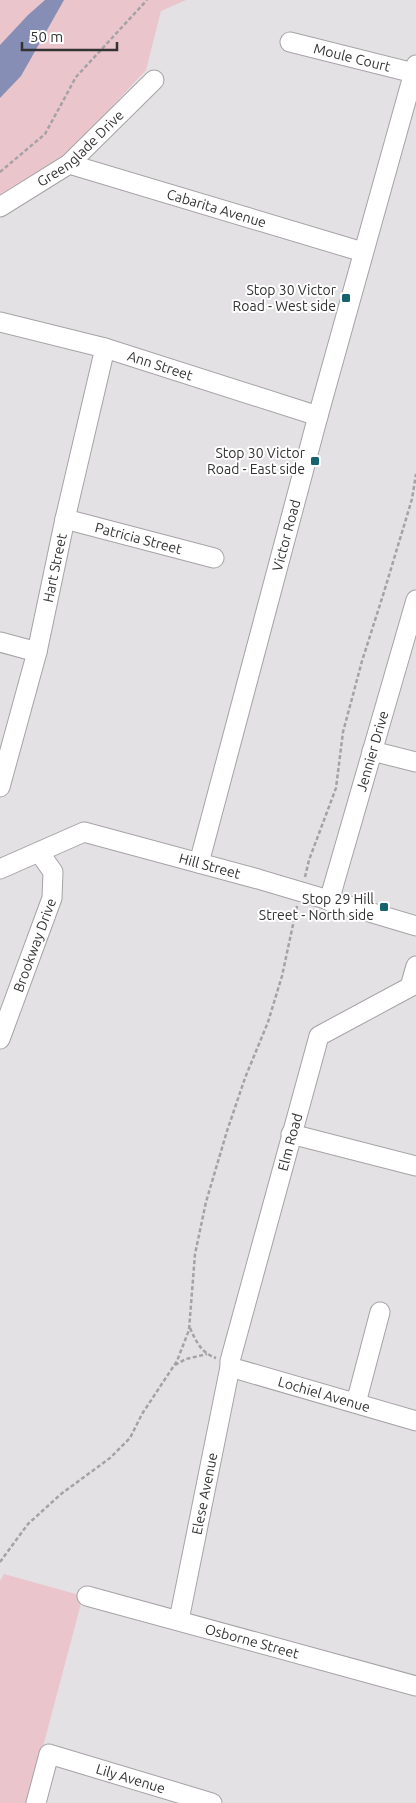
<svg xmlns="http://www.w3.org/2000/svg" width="416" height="1803" viewBox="0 0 416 1803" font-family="Ubuntu,sans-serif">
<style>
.green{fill:#ebc5cc}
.water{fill:#878eb5}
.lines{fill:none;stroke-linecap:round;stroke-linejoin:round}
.minor-casing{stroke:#a6a3a6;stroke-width:21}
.path{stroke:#a4a2a5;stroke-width:2.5;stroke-dasharray:4 2.5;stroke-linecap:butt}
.minor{stroke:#fff;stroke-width:19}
.poi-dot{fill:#16626e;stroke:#fff;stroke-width:2}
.labels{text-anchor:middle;stroke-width:4;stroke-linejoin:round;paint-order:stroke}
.street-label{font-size:14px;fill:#343334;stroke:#fff}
.poi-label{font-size:14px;fill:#343334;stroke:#fff;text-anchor:end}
</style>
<rect width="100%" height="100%" fill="#e3e1e4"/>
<g class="green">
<path d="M0,0H186L161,11L146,70L65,157L0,198Z"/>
<path d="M4,1574L83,1596L28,1803H0V1581Z"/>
</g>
<path class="water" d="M45,0H64L21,76L0,98V45L28,15Z"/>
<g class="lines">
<g class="minor-casing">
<g id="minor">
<path id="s1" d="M290,42L414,73"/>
<path id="s2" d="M69,164L363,252"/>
<path id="s3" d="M0,207L69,164L154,80"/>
<path id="s4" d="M0,322L105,348L318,416"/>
<path id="s5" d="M65,519L214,558"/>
<path d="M0,642L37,652"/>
<path d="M372,751L416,762"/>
<path id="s6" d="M0,787L37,652L65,519L105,348"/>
<path id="s7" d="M199,863L318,416L416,65"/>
<path id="s8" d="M0,869L84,832L258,879L416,926"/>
<path id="s9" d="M329,901L416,600"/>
<path id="s10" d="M0,1039L52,898L53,872L39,852"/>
<path d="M291,1134L416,1166"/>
<path id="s11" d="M230,1367L416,1421"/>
<path d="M356,1403L380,1312"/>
<path id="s12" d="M87,1596L416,1686"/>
<path id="s13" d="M179,1620L230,1367V1361L319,1036L410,987L416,966"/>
<path id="s14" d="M36,1803L49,1754L212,1803"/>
</g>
</g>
<g class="path">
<path d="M0,172L45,134L76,77L147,0"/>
<path d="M305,877L309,860L336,788L343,732L362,661L384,592L412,499L416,474"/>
<path d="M190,1328C196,1341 201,1353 216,1358"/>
<path d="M175,1365L186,1359L207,1354"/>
<path d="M0,1562L28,1524L61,1494L110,1458L130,1438L142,1414L177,1361L189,1330L195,1254L206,1202L227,1131L245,1078L268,1022L282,976L297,906"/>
</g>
<use href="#minor" class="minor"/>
</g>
<g class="poi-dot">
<rect x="341" y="293" width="10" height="10" rx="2.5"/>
<rect x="310" y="456" width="10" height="10" rx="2.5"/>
<rect x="379" y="902" width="10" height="10" rx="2.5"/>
</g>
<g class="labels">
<g class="street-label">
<text dy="5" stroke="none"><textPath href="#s1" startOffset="64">Moule Court</textPath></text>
<text dy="5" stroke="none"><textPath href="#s3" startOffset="100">Greenglade Drive</textPath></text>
<text dy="5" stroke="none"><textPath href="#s2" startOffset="154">Cabarita Avenue</textPath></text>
<text dy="5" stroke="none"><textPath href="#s4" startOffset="166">Ann Street</textPath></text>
<text dy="5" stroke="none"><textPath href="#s7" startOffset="339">Victor Road</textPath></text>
<text dy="5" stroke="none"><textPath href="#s5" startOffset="76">Patricia Street</textPath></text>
<text dy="5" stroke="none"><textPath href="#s6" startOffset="226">Hart Street</textPath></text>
<text dy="5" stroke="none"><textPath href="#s9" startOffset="156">Jennier Drive</textPath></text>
<text dy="5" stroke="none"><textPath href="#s8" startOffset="222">Hill Street</textPath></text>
<text dy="5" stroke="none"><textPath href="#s10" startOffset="100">Brookway Drive</textPath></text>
<text dy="5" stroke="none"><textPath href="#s13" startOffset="491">Elm Road</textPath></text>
<text dy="5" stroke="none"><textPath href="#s11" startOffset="98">Lochiel Avenue</textPath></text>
<text dy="5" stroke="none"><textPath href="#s13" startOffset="129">Elese Avenue</textPath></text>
<text dy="5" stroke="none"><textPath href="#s12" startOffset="171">Osborne Street</textPath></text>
<text dy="5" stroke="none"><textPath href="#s14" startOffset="136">Lily Avenue</textPath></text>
</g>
<g class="poi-label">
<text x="336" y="295">Stop 30 Victor<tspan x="336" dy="16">Road - West side</tspan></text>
<text x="305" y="458">Stop 30 Victor<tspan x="305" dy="16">Road - East side</tspan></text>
<text x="374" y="904">Stop 29 Hill<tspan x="374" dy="16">Street - North side</tspan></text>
</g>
</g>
<path d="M22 42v8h95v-8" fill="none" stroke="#343334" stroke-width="2.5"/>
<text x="30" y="42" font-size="15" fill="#343334" stroke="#ffffff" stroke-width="4" paint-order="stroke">50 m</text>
</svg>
